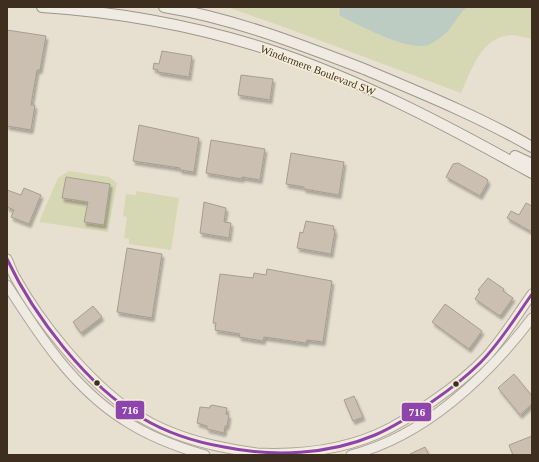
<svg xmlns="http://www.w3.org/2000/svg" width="539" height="462" viewBox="0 0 539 462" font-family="Georgia,serif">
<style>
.green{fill:#d6d7b3}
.water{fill:#bcccc2}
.building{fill:#cbbfb2;stroke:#a89c90;filter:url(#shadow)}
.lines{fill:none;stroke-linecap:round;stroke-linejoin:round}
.tertiary-casing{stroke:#ada599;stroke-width:11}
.secondary-casing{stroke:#9c958a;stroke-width:12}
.tertiary{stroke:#efebe3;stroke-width:9}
.secondary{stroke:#efebe3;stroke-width:10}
.bus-1-casing{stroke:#f7eed8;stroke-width:6}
.bus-1{stroke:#8e44ad;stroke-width:3}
.bus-dot{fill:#3d2e20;stroke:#f7eed8;stroke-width:1.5}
.labels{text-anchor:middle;stroke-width:3;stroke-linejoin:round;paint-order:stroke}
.street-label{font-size:11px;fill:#3d2e20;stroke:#f7eed8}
.line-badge{stroke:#f7eed8;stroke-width:1.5}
.badge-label{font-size:11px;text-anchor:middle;font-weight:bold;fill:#fff}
</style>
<defs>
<filter id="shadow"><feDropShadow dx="2" dy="3.5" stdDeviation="1" flood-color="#0004"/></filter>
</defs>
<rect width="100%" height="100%" fill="#e7e0d1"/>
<g class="green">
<path d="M227,7H532V39C525,38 517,35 511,35C480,38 472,70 461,93L284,27Z"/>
<path d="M69,171L109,177L117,183L108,232L39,222L58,178Z"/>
<path d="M136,191L179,198L171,250L129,244V239L124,238L127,217L123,216L126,194L136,195Z"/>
</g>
<path class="water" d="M340,7H467C458,14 454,25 446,33C442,37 433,43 428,45C409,52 356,24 339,15Z"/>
<g class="building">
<path d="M7,30L46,36L40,70H37L31,105H35L31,130L7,126Z"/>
<path d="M162,51L192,56L189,77L158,72V70L153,69L154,63L159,64Z"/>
<path d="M241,75L273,79L270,100L238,95Z"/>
<path d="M139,125L199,138L194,172L180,170V168L133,161Z"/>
<path d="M211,140L265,149L260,180L242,177V179L206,173Z"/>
<path d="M291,153L344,162L339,195L304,189V187L286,184Z"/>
<path d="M458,163L487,179L488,182L480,196L446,177L453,164Z"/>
<path d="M66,177L110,184L104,225L84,222L88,202L62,198Z"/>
<path d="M24,188L41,195L29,224L11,217L14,210L7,207V190L21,195Z"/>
<path d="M204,202L226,208L224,222L231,223L229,238L200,233Z"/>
<path d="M526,203L532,206V232L507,218L511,211L519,215Z"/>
<path d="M306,221L334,226L333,230H335L331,254L297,248L300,232L303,233Z"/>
<path d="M127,248L162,254L152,318L117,312Z"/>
<path d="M267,269L332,281L323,342L307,340L306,343L264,337L263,341L239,337L240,334L215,330L216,323H213L220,274L253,278L254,273L266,275Z"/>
<path d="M488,278L504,289L503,291L513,298L500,316L475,299L480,291L478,290Z"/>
<path d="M445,304L482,331L469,349L432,322Z"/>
<path d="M93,306L102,317L81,333L73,322Z"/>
<path d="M514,374L532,396V404L520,415L498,388Z"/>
<path d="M354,396L363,417L353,421L344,400Z"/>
<path d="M212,405L227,408L226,414L229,415L227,426H225L224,433L207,429V426L197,423L200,407L210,408V406Z"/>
<path d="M532,436V455H513L509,445Z"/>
<path d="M425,447L429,455H408Z"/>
</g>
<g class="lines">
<g class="tertiary-casing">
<g id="tertiary">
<path d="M7,259C10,265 12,272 15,277C41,324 87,380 131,411C159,430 194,442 227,448C237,450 247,452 257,453C302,455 350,449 390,428C405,420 419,411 433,401C452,388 471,373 487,356C504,337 517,315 532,294"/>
<path d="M7,285C39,335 73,388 124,420C148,436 177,447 205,455"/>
<path d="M351,455C425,436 487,377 532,318"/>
</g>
</g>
<g class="secondary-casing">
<g id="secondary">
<path d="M42,7C119,12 196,26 270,50C361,80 448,126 532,173"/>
<path d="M164,7C232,18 299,44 364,69C421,93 478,116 532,147"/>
<path d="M515,156L532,164"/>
</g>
</g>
<use href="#tertiary" class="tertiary"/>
<use href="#secondary" class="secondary"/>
<g class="bus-1-casing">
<path id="bus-1" d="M7,259C34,316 87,386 142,418C167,433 195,442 224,447C273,457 328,455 375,435C396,426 414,414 433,401C449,390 465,378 480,363C500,343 515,318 532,294"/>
</g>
<use href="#bus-1" class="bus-1"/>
</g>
<g class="bus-dot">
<circle cx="97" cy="383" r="3.5"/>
<circle cx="456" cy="384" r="3.5"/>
</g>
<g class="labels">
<g class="street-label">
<text transform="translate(318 70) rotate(21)" y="4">Windermere Boulevard SW</text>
</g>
</g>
<g class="line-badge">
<rect x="115" y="400" width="30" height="20" rx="4" fill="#8e44ad"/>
<rect x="401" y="402" width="31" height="20" rx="4" fill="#8e44ad"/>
</g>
<g class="badge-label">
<text x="130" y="414">716</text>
<text x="417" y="416">716</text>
</g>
<rect width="539" height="462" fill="none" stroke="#3d2e20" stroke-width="16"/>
</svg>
